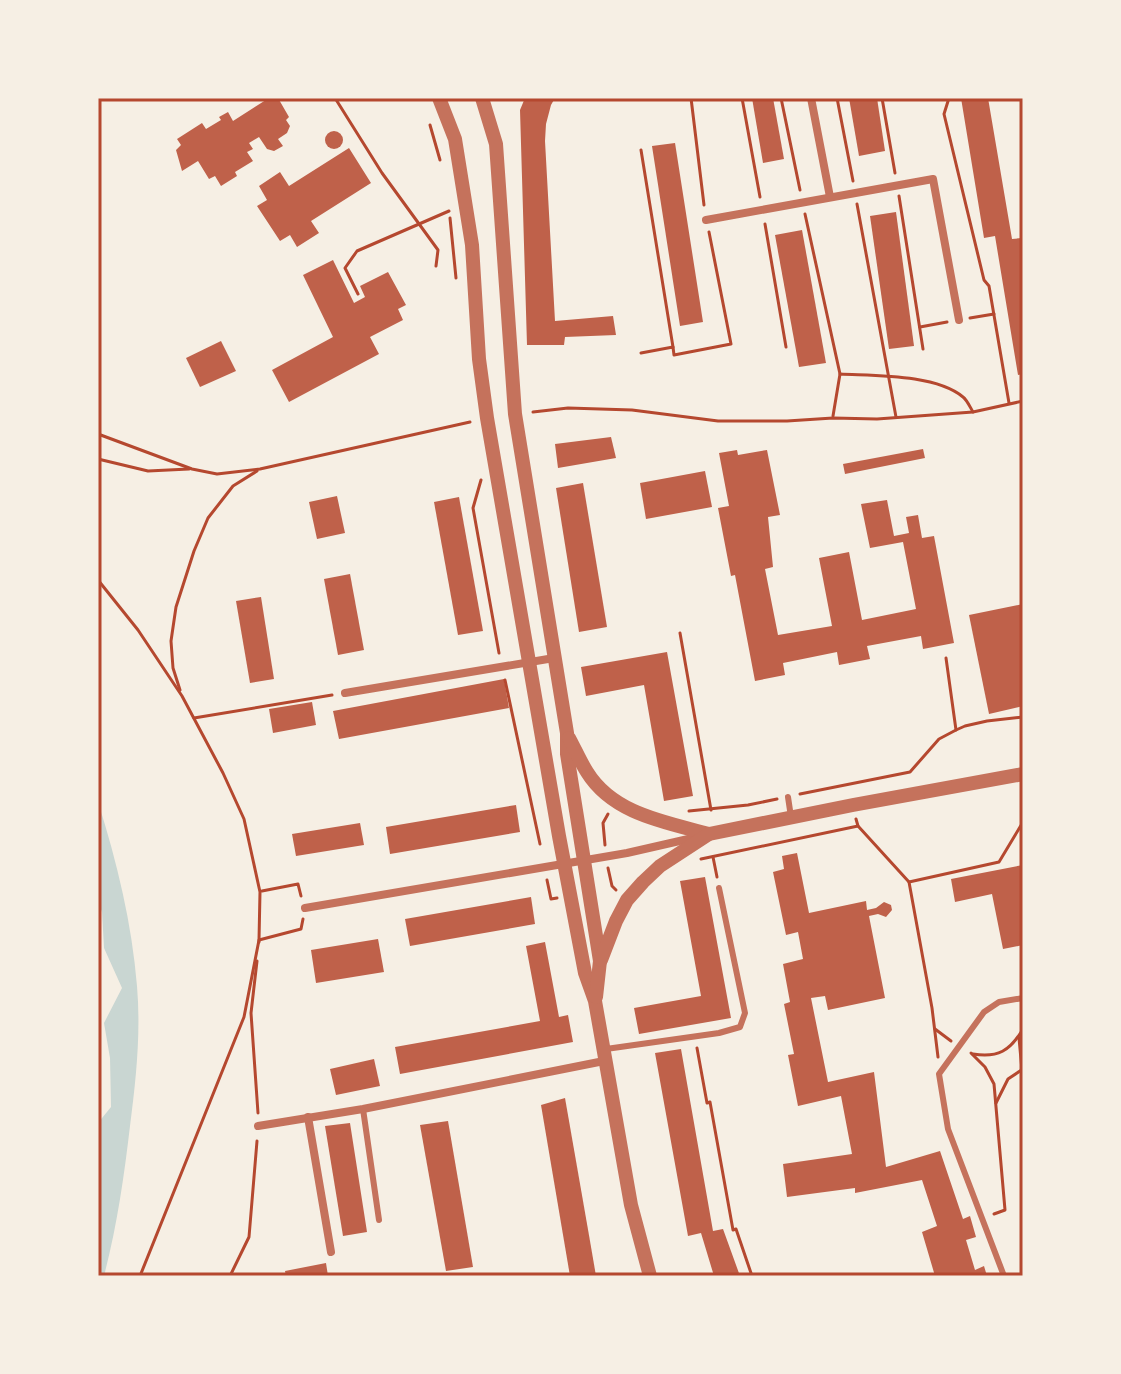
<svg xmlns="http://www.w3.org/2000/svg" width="1121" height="1374" viewBox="0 0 1121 1374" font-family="'DejaVu Sans',sans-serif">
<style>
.water{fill:#c9d6d2}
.building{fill:#bf614a}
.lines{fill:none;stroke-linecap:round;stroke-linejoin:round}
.path{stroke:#b5482f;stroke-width:3}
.service{stroke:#c5725c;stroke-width:6}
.minor{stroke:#c5725c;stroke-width:8}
.tertiary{stroke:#c5725c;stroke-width:14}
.neatline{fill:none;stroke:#b5482f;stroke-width:3}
</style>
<rect width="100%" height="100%" fill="#f6efe4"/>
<path class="water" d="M98,802C117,862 132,924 137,986C141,1033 136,1080 130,1126C124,1177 117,1226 104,1276H98V1123L111,1107L110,1058L104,1023L122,988L104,948L102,912L98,901Z"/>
<g class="building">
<path d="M269,98H278L289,117L286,120L290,126L287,133L278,139L283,146L274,151L267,149L259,137L249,143L253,149L247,152L253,161L235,172L237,176L221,186L215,176L209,179L198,161L182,171L176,150L181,145L177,139L202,123L206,129L221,120L219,117L228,112L233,121Z"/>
<path d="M525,98H555L551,105L546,124L545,141L555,321L613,316L616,335L565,337L564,345H527L520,110Z"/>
<path d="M752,98H773L784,159L763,163Z"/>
<path d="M849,98H877L885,151L859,156Z"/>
<path d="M961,98H988L1012,239L1022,238L1023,374L1018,375L995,236L984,238Z"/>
<circle cx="334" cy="140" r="9"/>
<path d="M675,143L703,322L680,326L652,146Z"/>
<path d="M349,148L371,183L311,221L319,233L297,247L290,235L280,241L257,206L267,200L259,186L280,172L289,186Z"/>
<path d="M896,212L914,346L889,349L870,216Z"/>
<path d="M802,230L826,363L799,367L775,235Z"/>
<path d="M333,260L354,303L365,297L360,286L388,272L406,305L398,309L403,320L370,337L379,354L289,402L272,370L333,337L303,275Z"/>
<path d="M221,341L236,371L200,387L186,358Z"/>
<path d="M611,437L616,458L558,468L555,444Z"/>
<path d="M923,449L925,458L845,474L843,464Z"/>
<path d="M737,450L738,455L767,450L780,515L768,517L773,567L765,569L778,635L832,626L819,558L849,552L862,620L916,609L903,542L870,548L861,504L887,500L894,536L909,533L906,517L918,515L922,538L934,536L954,643L923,649L921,636L867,646L870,659L839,665L837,652L783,663L785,675L755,681L735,575L731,576L718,508L729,506L719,453Z"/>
<path d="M705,471L712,507L646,519L640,483Z"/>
<path d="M583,483L607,627L579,632L556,488Z"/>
<path d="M337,496L345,533L317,539L309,502Z"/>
<path d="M459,497L483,631L458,635L434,502Z"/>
<path d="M350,574L364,650L338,655L324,579Z"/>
<path d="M261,597L274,679L250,683L236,601Z"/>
<path d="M1023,604V706L989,714L969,615Z"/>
<path d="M667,652L693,796L664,801L644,685L586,696L581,667Z"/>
<path d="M504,679L509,708L339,739L333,711Z"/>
<path d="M312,702L316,725L273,733L269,709Z"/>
<path d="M516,805L520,832L390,854L386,827Z"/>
<path d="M360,823L364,845L296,856L292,834Z"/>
<path d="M797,853L809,913L866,901L867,910L876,908L884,902L891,905L892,910L886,917L878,914L869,916L885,998L828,1010L825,996L811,998L828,1082L874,1072L886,1167L940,1151L963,1219L970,1216L976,1237L966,1240L975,1270L984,1266L987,1276H935L922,1232L937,1226L922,1180L855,1193V1188L787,1197L783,1164L852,1154L841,1096L798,1106L788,1055L794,1054L784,1004L790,1002L783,964L803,959L798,932L786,935L773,872L784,869L782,856Z"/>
<path d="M1023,865V945L1003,949L992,894L955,902L951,879Z"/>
<path d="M705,877L731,1018L639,1034L634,1008L701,996L680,881Z"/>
<path d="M531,897L535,924L410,946L405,919Z"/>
<path d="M378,939L384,972L316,983L311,950Z"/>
<path d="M545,942L559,1017L568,1015L573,1042L400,1074L395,1047L540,1021L526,946Z"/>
<path d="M681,1049L713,1231L723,1229L740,1276H714L701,1233L688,1236L655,1053Z"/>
<path d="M374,1059L380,1086L336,1095L330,1069Z"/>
<path d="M565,1098L590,1241L596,1276H570L541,1105Z"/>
<path d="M448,1121L473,1267L446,1271L420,1125Z"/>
<path d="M350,1123L367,1232L343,1236L325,1126Z"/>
<path d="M326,1263L328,1276H286L285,1271Z"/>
</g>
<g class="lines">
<g class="path">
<path d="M335,98L382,173L438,250L436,266"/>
<path d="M691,98L704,205"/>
<path d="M742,98L760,197"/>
<path d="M781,98L800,190"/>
<path d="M837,98L853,181"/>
<path d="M882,98L895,173"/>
<path d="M949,98L944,114L984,280L989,286L1009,403"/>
<path d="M430,125L440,160"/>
<path d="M641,150L673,347"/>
<path d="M899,196L923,349"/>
<path d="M857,204L896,417"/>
<path d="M805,214L840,374"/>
<path d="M450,218L456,278"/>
<path d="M765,224L786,347"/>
<path d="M358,294L345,268L357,251L449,211"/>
<path d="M970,318L994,314"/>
<path d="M920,327L947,322"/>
<path d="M641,353L673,347L674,355L731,344L709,232"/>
<path d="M533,412L568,408L632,410L718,421H787L833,418L877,419L973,412L1023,401"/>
<path d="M833,416L840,374C874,376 935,374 963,397C967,400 970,407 973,412"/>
<path d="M98,434L192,469L217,474L260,469L470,422"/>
<path d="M98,459L148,471L189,469"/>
<path d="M481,480L473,508L499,653"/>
<path d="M98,580L138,630L182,696L223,773L244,819L260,892L259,940L244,1017L140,1276"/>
<path d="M680,633L711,810"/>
<path d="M946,658L956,730"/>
<path d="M505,680L540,844"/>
<path d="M180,690L173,668L171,641L176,607L194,551L208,518L233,486L257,471"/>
<path d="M194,718L332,695"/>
<path d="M800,794L910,772L939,739L956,730L965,726L987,721L1023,717"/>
<path d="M689,811L748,805L777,799"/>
<path d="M856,819L858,826L909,882L932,1008L938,1057"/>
<path d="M605,845L603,823L608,814"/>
<path d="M713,857L717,877"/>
<path d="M701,859L858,826"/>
<path d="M608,868L612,886L616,890"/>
<path d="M547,880L551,899L557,898"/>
<path d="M909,882L999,862L1023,822"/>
<path d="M262,891L298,884L301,896"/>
<path d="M259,942V940L301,929L303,919"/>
<path d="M257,961L251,1013L258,1113"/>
<path d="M935,1029L951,1041"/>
<path d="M1019,1038L1022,1070"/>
<path d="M697,1048L707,1103L710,1102L733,1230L736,1229L752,1276"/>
<path d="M971,1053L985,1067L994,1084L1005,1210L994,1214"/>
<path d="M973,1054C998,1058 1010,1051 1023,1029"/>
<path d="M996,1103L1008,1079L1023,1069"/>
<path d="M230,1276L249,1237L257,1141"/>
</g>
<g class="service">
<path d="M788,797L791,817"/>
<path d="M606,1049L719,1033L740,1027L745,1013L719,888"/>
<path d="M363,1109L379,1220"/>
<path d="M1004,1276L948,1129L939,1074L984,1012L999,1002L1023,998"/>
</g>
<g class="minor">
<path d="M811,98L830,197"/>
<path d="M706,220L933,179L959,320"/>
<path d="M345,693L554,658"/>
<path d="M305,908L627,853L697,837"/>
<path d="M308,1117L331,1252"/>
<path d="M258,1126L363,1109L604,1061"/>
</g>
<g class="tertiary">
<path d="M439,98L455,139L472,245L479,359L487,418L559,836L585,973L595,1001L631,1205L650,1276"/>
<path d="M482,98L496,144L515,414L567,733V754L600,961L596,997"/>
<path d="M569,738C575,749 580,761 587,772C613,814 665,822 709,834"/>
<path d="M601,960L616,921L627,900L643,882L660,866L709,834L853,805L1023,774"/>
</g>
</g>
<rect width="1121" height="1374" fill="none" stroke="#f6efe4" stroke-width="200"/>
<rect x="100" y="100" width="921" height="1174" class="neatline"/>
</svg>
